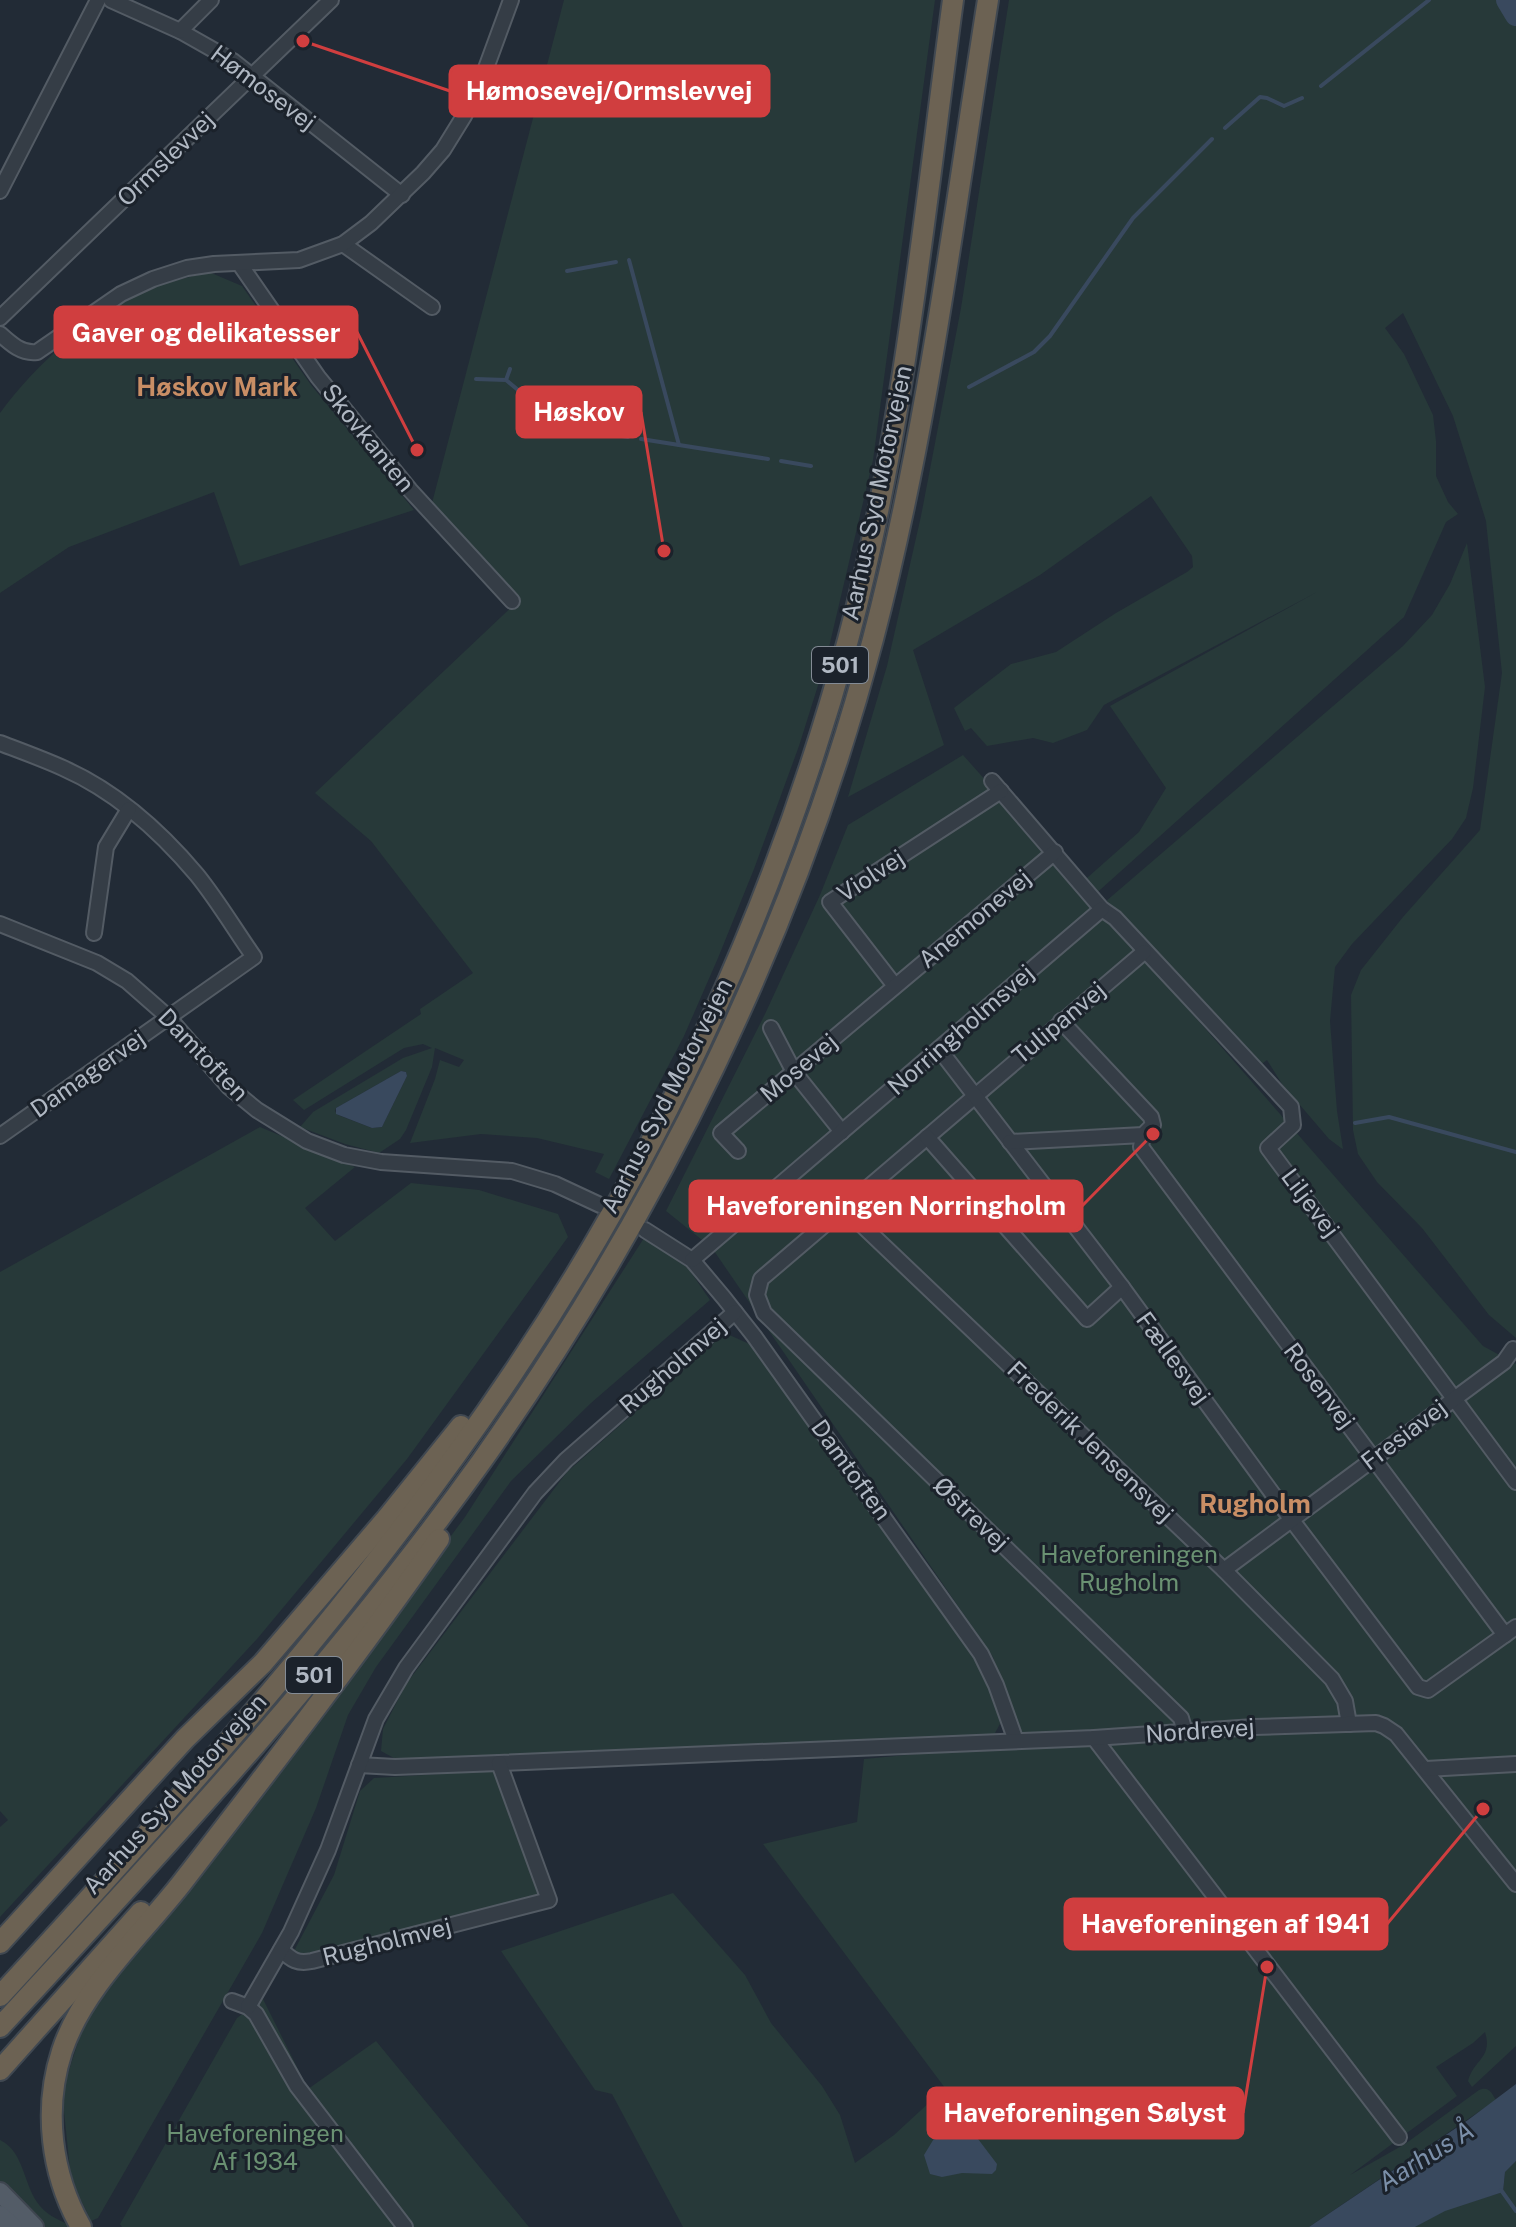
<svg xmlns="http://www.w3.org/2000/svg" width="1516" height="2227" viewBox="0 0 1516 2227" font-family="'Public Sans',sans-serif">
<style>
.green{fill:#273939;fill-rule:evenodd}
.water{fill:#39495e}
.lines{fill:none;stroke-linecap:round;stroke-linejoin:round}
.stream{stroke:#39495e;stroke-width:4}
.river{stroke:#39495e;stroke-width:22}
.minor-casing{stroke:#535b64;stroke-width:18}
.major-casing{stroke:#3f4650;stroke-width:22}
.highway-casing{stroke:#404851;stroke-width:24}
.minor{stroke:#353d46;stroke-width:14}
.major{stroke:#535c67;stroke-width:18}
.highway{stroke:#6c6253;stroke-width:20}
.labels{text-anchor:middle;stroke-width:6;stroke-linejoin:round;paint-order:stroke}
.shield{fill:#1b222b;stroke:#838b95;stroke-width:2}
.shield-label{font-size:22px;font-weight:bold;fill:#b0b8c3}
.street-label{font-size:24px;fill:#b0b8c3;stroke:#1b222b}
.park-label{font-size:24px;fill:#6a9172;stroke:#1b222b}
.neighbourhood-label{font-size:26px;font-weight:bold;fill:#c98e65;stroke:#1b222b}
.water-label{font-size:26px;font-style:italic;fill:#7b8fa9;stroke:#1b222b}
.leader{fill:none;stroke:#d03e3f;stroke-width:3}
.callout-dot{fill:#d03e3f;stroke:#1b222b;stroke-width:3}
.callout{fill:#d03e3f;stroke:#d03e3f;stroke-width:3}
.callout-label{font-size:26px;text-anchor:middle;font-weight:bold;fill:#fff}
</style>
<rect width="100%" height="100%" fill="#222b36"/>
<g class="green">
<path d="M564,0H935L873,460L826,660L799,746L754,869L718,958L684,1036L609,1179L595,1172L604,1154L537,1138L481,1134L410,1143L435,1079L440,1060L459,1067L464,1060L435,1048L432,1067L406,1130L400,1139L379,1153L345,1144L300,1127L313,1112L403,1058L432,1048L423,1044L404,1048L304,1110L293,1100L421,1014L420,1009L473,973L371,841L315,793L520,599L432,503ZM401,1071L406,1072L407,1076L382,1127L372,1128L338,1115L335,1111L336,1108Z"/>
<path d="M1009,0H1516V1338L1489,1315L1422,1228L1377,1182L1358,1154L1353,1130L1351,995L1361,970L1403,917L1480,830L1502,673L1486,521L1453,416L1403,313L1385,328L1404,354L1433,415L1436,441V476L1448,502L1458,514L1446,522L1404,617L1091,898L1483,1346L1516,1364V2046L1472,2087L1468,2081C1474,2059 1493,2058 1485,2032L1473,2043L1436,2067L1457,2096L1350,2175L1405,2144L1479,2090C1489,2086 1491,2092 1496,2100L1309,2227H683L612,2094L595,2090L501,1951L673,1893L745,1975L771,2023L822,2086L840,2115L855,2163L894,2135L945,2088L763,1844L857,1822L864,1759L1022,1744L993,1657L712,1248L666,1211L765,1014L820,895L848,825L963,755L1079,885L1139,832L1166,788L1110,706L1317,592L1104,705L1087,730L1053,743L1033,738L987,746L971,728L965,731L954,708L1011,664L1056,652L1116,613L1187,572L1193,567L1192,556L1151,496L1040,575L913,650L944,745L848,797L887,666L921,516L961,308Z"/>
<path d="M209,272L242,286L311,385L414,510L240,566L214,492L69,547L0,593V413C37,362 97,310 156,287C173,280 192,277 209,272Z"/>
<path d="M1467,543L1485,687L1473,788L1466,818L1452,839L1352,944L1335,967L1330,1021L1337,1111L1343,1149L1341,1148L1329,1139L1282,1084L1267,1060L1259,1066L1105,902L1403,646L1432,615L1450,584Z"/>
<path d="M260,1127L355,1167L305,1208L335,1241L411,1183L479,1190L558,1214L568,1237L407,1459L257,1639L0,1917V1827L8,1820L0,1811V1272Z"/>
<path d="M644,1238L688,1268L710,1300L591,1403L511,1481L376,1667L348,1715L316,1808L262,1933L98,2218L91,2221L78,2194L70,2170L62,2092L88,2011L274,1774L465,1517Z"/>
<path d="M725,1333L756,1347L980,1657L1003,1718L994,1735L403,1763L381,1751L383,1729L406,1684L567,1472Z"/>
<path d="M509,1770L554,1894L306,1958L294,1951L334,1875L360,1791L374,1778Z"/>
<path d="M263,1999L308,2089L376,2041L529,2227H122L120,2224L237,2018Z"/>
<path d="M0,2140C25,2152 23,2186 40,2206C49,2217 61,2220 72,2227H45L0,2182Z"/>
<path d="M1516,2161V2227H1415L1445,2210L1503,2192L1505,2172Z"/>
</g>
<g class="water">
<path d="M401,1071L406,1072L407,1076L382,1127L372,1128L336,1114V1108Z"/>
<path d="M1516,2084V2161L1505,2172L1503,2192L1445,2211L1415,2227H1309L1468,2120Z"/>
<path d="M943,2101L953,2106L997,2164L996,2170L992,2174L962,2173L942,2177L930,2174L924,2155L938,2132L939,2117L936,2113L939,2104Z"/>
</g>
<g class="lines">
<g class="stream">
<path d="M1321,86L1429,0"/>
<path d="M1225,128L1260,97L1267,98L1284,106L1302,98"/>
<path d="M629,260L679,445"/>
<path d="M567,271L616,262"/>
<path d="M476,379L506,380L561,426L628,437"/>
<path d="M506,380L510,369"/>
<path d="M969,387L1034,352L1050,336L1133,218L1212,139"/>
<path d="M641,439L768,459"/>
<path d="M781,461L811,466"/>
<path d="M1355,1123L1389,1117L1516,1152"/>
<path d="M1501,2190L1516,2211"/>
</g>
<path class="river" d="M1507,0L1516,15"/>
<g class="minor-casing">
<g id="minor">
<path d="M111,0L180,31L233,61L402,195"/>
<path d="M180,31L211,0"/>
<path d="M0,191L98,0"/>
<path d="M343,244L432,307"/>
<path d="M239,263L318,377L410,490L512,601"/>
<path d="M0,318L331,0"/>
<path d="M0,334C11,344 22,354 37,352L121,294L153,279L187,268L214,264L299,260L343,244L371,223L423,173L443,150L464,116L482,79L511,0"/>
<path d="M0,743C21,751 43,759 63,768C115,791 161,832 197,875C218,901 235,930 254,957L0,1136"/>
<path d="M992,781L1102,909L1115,918L1291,1107L1293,1125L1268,1148L1516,1482"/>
<path d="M0,924L97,963L127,981L168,1017L229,1087L257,1110L307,1141L344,1155L381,1162L512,1171L555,1184L600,1205"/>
<path d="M94,933L106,847L129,809"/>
<path d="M1144,952L761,1279L757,1295L764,1313L1181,1718L1185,1732"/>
<path d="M895,986L830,902L1001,791"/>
<path d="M771,1028L794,1072L842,1132"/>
<path d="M939,1049L1122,1287L1291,1519L1418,1687L1428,1690L1516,1627"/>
<path d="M1143,1135L1141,1147L1505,1635"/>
<path d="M927,1137L1087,1319L1122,1287"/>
<path d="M1010,1142L1143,1135L1153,1125L1151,1117L1061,1021"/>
<path d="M738,1151L721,1133L1055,852"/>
<path d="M844,1208L1224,1570L1332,1679L1345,1701L1349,1724"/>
<path d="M645,1230L692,1260L724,1298L754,1336L981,1654L996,1685L1016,1741"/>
<path d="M692,1260L1102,909"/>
<path d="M1224,1570L1504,1362L1513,1349"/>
<path d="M1094,1738L1399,2137"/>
<path d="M359,1765L395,1767L499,1763L1094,1738L1254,1727L1376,1723L1384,1726L1396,1734L1516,1884"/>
<path d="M1426,1769L1516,1764"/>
<path d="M281,1950C292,1960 297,1964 312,1961L549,1900L499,1763"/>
<path d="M232,2001L248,2007L256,2014L297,2086L405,2227"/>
<path d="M248,2007L291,1932L328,1850L376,1719L406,1668L535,1493L566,1460L735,1312"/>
</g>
</g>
<g class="major-casing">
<g id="major">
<path d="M0,2192L34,2227"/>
<path d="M0,2215L13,2227"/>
</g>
</g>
<g class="highway-casing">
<g id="highway">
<path d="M0,1943L185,1739L263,1663L387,1518L461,1426"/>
<path d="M0,1996C182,1798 363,1597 513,1373C664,1148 777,901 848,640C904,431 924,215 953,0"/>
<path d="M0,2027C167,1846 337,1663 481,1462C657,1213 795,934 873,639C928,429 954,214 988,0"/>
<path d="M0,2070L141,1912"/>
<path d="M81,2227C51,2174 43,2109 62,2051C82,1989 141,1935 181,1884C269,1770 357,1656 439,1539"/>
</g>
</g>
<use href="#minor" class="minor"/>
<use href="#major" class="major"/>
<use href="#highway" class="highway"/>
</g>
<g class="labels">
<g class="shield">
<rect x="812" y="647" width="56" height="36" rx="6"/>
<rect x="286" y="1657" width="56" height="36" rx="6"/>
</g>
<g class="shield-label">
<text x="840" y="673">501</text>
<text x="314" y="1683">501</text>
</g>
<g class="street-label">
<text transform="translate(263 88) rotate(37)" y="8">Hømosevej</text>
<text transform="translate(166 159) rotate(-44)" y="8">Ormslevvej</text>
<text transform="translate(368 438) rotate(51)" y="8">Skovkanten</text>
<text transform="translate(877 493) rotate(-78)" y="8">Aarhus Syd Motorvejen</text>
<text transform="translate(871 876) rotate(-33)" y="8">Violvej</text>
<text transform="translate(975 919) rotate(-40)" y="8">Anemonevej</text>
<text transform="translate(1059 1023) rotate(-40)" y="8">Tulipanvej</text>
<text transform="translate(961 1030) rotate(-41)" y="8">Norringholmsvej</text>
<text transform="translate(203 1055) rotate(46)" y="8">Damtoften</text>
<text transform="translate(799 1068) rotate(-40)" y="8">Mosevej</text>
<text transform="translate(88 1074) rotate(-35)" y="8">Damagervej</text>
<text transform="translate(667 1096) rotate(-63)" y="8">Aarhus Syd Motorvejen</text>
<text transform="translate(1310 1203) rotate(53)" y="8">Liljevej</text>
<text transform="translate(1173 1358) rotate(54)" y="8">Fællesvej</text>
<text transform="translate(673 1366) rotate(-41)" y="8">Rugholmvej</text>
<text transform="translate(1319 1386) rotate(53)" y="8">Rosenvej</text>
<text transform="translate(1404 1435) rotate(-37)" y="8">Fresiavej</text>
<text transform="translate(1090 1442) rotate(44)" y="8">Frederik Jensensvej</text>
<text transform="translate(851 1470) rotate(54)" y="8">Damtoften</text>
<text transform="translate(971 1514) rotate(44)" y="8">Østrevej</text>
<text transform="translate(1200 1731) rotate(-4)" y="8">Nordrevej</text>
<text transform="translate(175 1794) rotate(-48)" y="8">Aarhus Syd Motorvejen</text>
<text transform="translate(387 1942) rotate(-14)" y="8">Rugholmvej</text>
</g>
<g class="park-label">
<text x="1129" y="1563">Haveforeningen<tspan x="1129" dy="28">Rugholm</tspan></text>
<text x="255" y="2142">Haveforeningen<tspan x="255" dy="28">Af 1934</tspan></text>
</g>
<g class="neighbourhood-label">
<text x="217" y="396">Høskov Mark</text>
<text x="1255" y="1513">Rugholm</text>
</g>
<g class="water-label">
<text transform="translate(1426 2156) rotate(-32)" y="9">Aarhus Å</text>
</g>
</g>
<path class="leader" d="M303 41L450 91M417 450L357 332M664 551L641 412M1153 1134L1082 1206M1483 1809L1387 1924M1267 1967L1243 2113"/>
<g class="callout-dot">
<circle cx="303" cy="41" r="8"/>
<circle cx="417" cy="450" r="8"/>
<circle cx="664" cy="551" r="8"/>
<circle cx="1153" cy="1134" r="8"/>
<circle cx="1483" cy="1809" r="8"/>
<circle cx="1267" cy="1967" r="8"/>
</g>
<g class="callout">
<rect x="450" y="66" width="319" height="50" rx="8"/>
<rect x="55" y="307" width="302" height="50" rx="8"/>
<rect x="517" y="387" width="124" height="50" rx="8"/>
<rect x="690" y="1181" width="392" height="50" rx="8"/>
<rect x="1065" y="1899" width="322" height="50" rx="8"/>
<rect x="928" y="2088" width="315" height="50" rx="8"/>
</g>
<g class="callout-label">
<text x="609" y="100">Hømosevej/Ormslevvej</text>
<text x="206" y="342">Gaver og delikatesser</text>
<text x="579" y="421">Høskov</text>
<text x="886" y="1215">Haveforeningen Norringholm</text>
<text x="1226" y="1933">Haveforeningen af 1941</text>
<text x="1085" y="2122">Haveforeningen Sølyst</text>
</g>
</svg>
